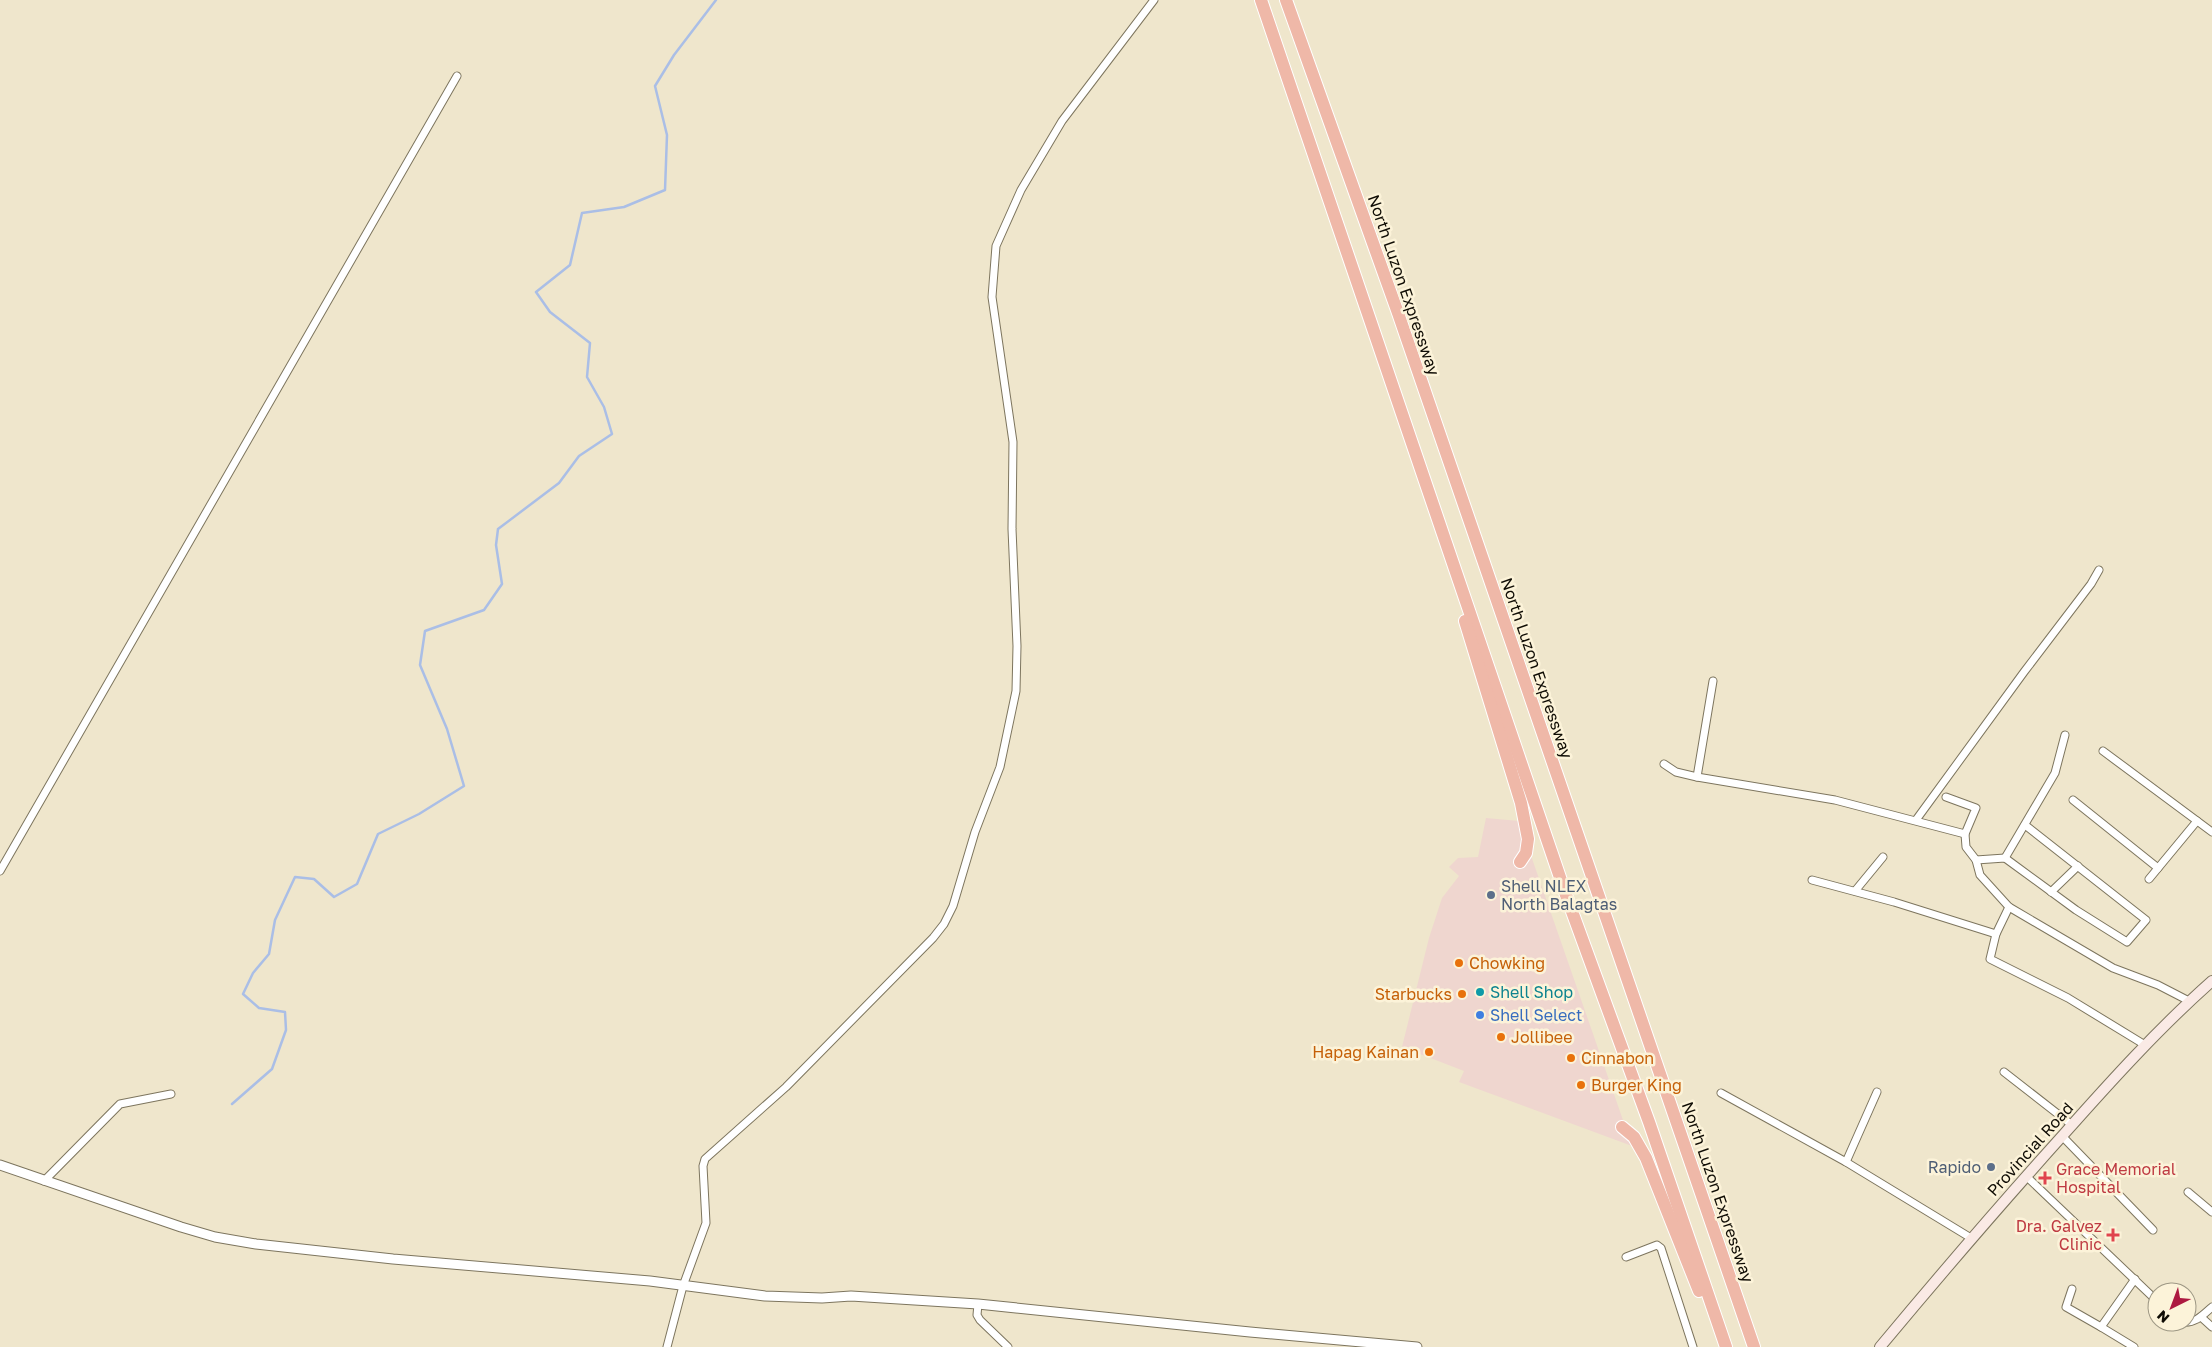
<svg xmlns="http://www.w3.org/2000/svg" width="2212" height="1347" viewBox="0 0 2212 1347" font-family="'Golos Text',sans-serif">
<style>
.commercial{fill:#efd6cf}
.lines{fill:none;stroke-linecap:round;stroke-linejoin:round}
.stream{stroke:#aabee6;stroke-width:2.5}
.minor-casing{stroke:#7d755e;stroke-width:9}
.tertiary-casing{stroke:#7d755e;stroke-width:11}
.secondary-casing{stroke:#7d755e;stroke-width:12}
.motorway-casing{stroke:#fff;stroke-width:14}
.minor{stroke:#fff;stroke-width:7}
.tertiary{stroke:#fff;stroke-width:9}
.secondary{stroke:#faeae5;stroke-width:10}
.motorway{stroke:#efb8a8;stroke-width:12}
.service-dot{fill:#5c6f8a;stroke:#fcf3d9;stroke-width:2}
.food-dot{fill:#e8710a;stroke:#fcf3d9;stroke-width:2}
.culture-dot{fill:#0f9aa8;stroke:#fcf3d9;stroke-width:2}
.shop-dot{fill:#3f7fe0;stroke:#fcf3d9;stroke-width:2}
.health-dot{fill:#e0444e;stroke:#fcf3d9;stroke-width:2}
.labels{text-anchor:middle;stroke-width:5;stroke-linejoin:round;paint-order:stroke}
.street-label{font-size:16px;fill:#0f0c04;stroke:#fcf3d9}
.service-label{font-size:16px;fill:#4e5e75;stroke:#fcf3d9;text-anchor:start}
.food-label{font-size:16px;fill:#c56008;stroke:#fcf3d9;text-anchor:start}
.culture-label{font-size:16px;fill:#0d838f;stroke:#fcf3d9;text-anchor:start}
.shop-label{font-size:16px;fill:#366cbe;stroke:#fcf3d9;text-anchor:start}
.health-label{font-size:16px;fill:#be3a42;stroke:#fcf3d9;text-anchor:start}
</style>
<rect width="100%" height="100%" fill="#efe6cc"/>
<path class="commercial" d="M1486,818L1519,821L1632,1146L1459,1082L1464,1071L1402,1047L1429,938L1442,898L1459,876L1449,867L1458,858L1478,857Z"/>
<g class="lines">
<path class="stream" d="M232,1104L272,1069L286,1030L285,1012L259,1008L243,994L253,973L269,954L275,920L295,877L314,879L334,897L357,884L378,834L419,814L464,786L447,729L420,665L425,631L484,610L502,584L496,545L498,529L559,483L579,456L612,434L604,407L587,377L590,343L550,312L536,292L570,265L582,213L624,207L665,190L667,135L655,86L674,55L716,0"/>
<g class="minor-casing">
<g id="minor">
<path d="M2103,751L2212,832"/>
<path d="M1664,764L1676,772L1697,777L1835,800L1965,834"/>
<path d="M1697,777L1713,681"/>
<path d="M1946,797L1976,808L1965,834L1966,847L1976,860L1980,875L2009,907L2113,968L2158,985L2189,1001"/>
<path d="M2073,800L2158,868"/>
<path d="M1916,820L2024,672L2091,584L2099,570"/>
<path d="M2005,858L2055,773L2065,735"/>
<path d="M1976,860L2005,858L2076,910L2127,942L2146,920L2025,825"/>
<path d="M0,871L457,76"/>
<path d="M2149,879L2197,821"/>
<path d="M1812,880L1894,902L1996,934"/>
<path d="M1855,891L1883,857"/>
<path d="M2051,892L2078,866"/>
<path d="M2009,907L1996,934L1990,959L2068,998L2145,1045"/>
<path d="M2004,1072L2072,1125"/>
<path d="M1721,1093L1846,1162L1971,1238"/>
<path d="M2062,1136L2153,1230"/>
<path d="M1846,1162L1877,1092"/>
<path d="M2026,1176L2157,1301"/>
<path d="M44,1181L120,1104L171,1094"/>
<path d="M2188,1192L2212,1212"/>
<path d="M1626,1257L1657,1245L1661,1248L1693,1347"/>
<path d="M2072,1289L2066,1307L2101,1327"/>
<path d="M978,1304L977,1315L980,1320L1008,1347"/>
<path d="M2201,1317L2212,1327"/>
<path d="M2182,1322C2195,1324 2203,1315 2212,1307"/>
<path d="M667,1347L683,1286L706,1223L703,1166L705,1159L786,1087L933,938L944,924L953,906L975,832L1000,767L1016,691L1017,646L1012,529L1013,442L992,297L996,246L1021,190L1062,121L1154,0"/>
<path d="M2134,1347L2101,1327L2135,1279"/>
</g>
</g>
<g class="tertiary-casing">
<path id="tertiary" d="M0,1165L181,1227L215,1237L256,1244L393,1259L650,1281L765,1296L822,1298L851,1296L978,1304L1250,1332L1417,1347"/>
</g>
<g class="secondary-casing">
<path id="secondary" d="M1880,1347C1940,1275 2001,1204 2064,1134C2111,1081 2159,1028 2212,981"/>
</g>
<g class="motorway-casing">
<g id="motorway">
<path d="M1261,0L1566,895L1649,1122L1726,1347"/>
<path d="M1286,0L1398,313L1754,1347"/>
<path d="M1465,621L1521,803L1528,839L1526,853L1520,862"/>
<path d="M1622,1127L1634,1137L1646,1158L1699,1291"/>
</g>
</g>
<use href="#minor" class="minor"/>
<use href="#tertiary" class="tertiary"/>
<use href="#secondary" class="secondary"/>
<use href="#motorway" class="motorway"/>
</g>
<g class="service-dot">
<circle cx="1491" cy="895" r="5"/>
<circle cx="1991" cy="1167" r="5"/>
</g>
<g class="food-dot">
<circle cx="1459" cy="963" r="5"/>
<circle cx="1462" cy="994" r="5"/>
<circle cx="1501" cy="1037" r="5"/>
<circle cx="1429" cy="1052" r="5"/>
<circle cx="1571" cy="1058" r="5"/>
<circle cx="1581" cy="1085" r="5"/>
</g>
<circle class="culture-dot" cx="1480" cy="992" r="5"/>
<circle class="shop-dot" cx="1480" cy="1015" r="5"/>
<g class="health-dot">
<path d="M2042.5 1170.5h5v5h5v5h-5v5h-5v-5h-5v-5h5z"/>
<path d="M2110.5 1227.5h5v5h5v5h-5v5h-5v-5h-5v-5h5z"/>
</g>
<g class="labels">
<g class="street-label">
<text transform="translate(1404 285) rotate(71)" y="6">North Luzon Expressway</text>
<text transform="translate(1537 668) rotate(71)" y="6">North Luzon Expressway</text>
<text transform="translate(2030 1149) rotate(-48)" y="6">Provincial Road</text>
<text transform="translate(1718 1192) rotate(71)" y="6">North Luzon Expressway</text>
</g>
<g class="service-label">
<text x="1501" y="892">Shell NLEX<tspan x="1501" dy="18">North Balagtas</tspan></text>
<text x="1981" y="1173" text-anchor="end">Rapido</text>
</g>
<g class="food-label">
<text x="1469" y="969">Chowking</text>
<text x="1452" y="1000" text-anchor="end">Starbucks</text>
<text x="1511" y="1043">Jollibee</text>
<text x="1419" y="1058" text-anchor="end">Hapag Kainan</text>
<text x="1581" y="1064">Cinnabon</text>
<text x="1591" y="1091">Burger King</text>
</g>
<g class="culture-label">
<text x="1490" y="998">Shell Shop</text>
</g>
<g class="shop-label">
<text x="1490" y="1021">Shell Select</text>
</g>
<g class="health-label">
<text x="2056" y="1175">Grace Memorial<tspan x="2056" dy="18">Hospital</tspan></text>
<text x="2102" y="1232" text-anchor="end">Dra. Galvez<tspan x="2102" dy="18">Clinic</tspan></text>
</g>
</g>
<g transform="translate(2172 1307) rotate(222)"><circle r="24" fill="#fcf3d9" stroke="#9d9784"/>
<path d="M0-4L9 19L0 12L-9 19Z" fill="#ad1940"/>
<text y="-8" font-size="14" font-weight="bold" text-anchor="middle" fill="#0f0c04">N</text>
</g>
</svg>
